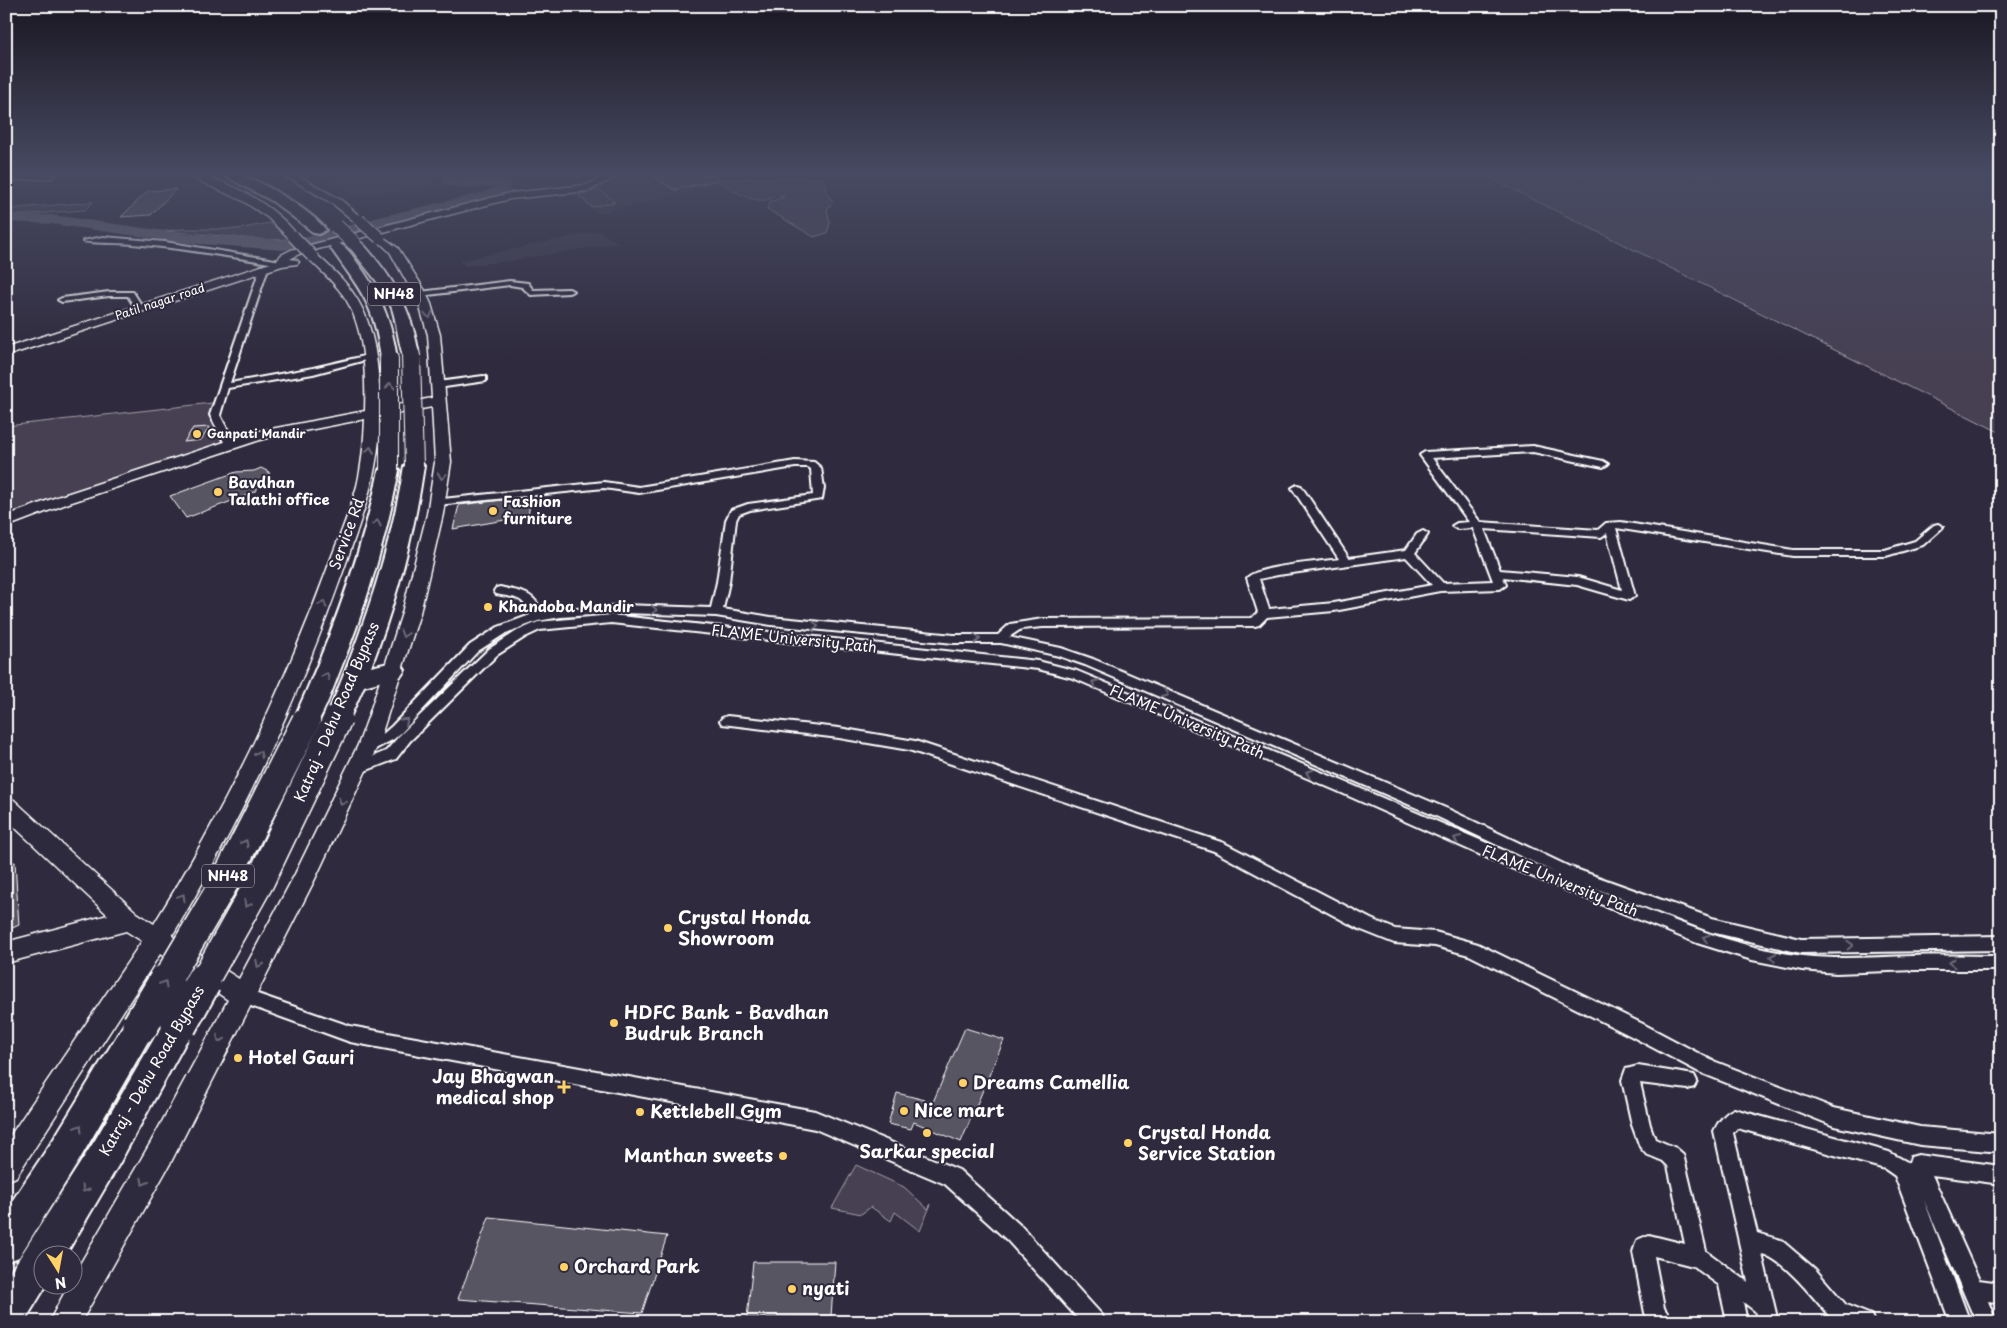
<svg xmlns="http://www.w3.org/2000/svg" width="2007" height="1328" viewBox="0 0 2007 1328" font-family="'Playpen Sans',sans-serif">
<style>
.built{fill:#3c3749}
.green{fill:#464152;stroke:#a2a0a8}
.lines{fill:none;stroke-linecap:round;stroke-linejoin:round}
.river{fill:#6d6a77;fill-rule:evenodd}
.building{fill:#595564;stroke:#fff}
.street-casing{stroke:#fff;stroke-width:4}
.secondary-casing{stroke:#fff;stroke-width:3}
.highway-casing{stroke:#fff;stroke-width:4}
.street{fill:#2f2a3d;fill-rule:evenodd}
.secondary{fill:#2f2a3d;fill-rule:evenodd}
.highway{fill:#2f2a3d;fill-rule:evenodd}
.secondary-bridge-casing{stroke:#fff;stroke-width:14;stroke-linecap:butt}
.highway-bridge-far3-casing{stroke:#fff;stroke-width:16;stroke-linecap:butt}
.highway-bridge-far2-casing{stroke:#fff;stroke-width:20;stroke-linecap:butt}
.highway-bridge-far1-casing{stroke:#fff;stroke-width:31;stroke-linecap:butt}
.highway-bridge-casing{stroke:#fff;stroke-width:39;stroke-linecap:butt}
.secondary-bridge{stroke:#2f2a3d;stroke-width:11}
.highway-bridge-far3{stroke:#2f2a3d;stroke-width:14}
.highway-bridge-far2{stroke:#2f2a3d;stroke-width:18}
.highway-bridge-far1{stroke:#2f2a3d;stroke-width:28}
.highway-bridge{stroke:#2f2a3d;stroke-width:35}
.oneway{stroke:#6d6a77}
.poi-dot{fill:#ffd166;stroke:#2f2a3d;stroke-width:2}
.labels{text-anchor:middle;stroke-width:4;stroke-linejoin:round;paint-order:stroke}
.far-street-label{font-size:12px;fill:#fff;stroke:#2f2a3d}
.far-poi-label{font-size:12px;font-weight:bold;fill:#fff;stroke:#2f2a3d;text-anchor:start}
.shield{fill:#2f2a3d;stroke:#c1bfc5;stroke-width:1}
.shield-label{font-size:14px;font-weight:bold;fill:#fff}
.poi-label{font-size:15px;font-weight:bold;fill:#fff;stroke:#2f2a3d;text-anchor:start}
.street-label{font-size:15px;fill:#fff;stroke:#2f2a3d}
.near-poi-label{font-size:18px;font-weight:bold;fill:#fff;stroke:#2f2a3d;text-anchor:start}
</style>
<rect width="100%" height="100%" fill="#2f2a3d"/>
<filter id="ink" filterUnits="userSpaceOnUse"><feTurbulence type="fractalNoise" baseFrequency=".02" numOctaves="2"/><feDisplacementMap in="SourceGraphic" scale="10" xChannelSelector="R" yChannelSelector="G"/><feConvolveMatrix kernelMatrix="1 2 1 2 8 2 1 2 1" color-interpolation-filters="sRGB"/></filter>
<g filter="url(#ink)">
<g class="built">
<path d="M371,175H435L429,189L351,196L329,180Z"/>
<path d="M615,175H706L711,187L598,214L572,195L595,189Z"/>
<path d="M598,231L619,243L510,261L465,266L458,261Z"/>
</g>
<g class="green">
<path d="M1484,175H2001V433Z"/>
<path d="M823,178L827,194L833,202L827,209L830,223L827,233L814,237L767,209L770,202L784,197C776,194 773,199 765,200C750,202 731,189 718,181L719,179Z"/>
<path d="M600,190L615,202L592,207L578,195Z"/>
<path d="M93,202L85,210L6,216V209Z"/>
<path d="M270,223L289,239L268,240L165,231L182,229H238Z"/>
<path d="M212,403L230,444L6,518V426Z"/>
<path d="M856,1165L904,1187L928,1209L931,1204L920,1231L895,1212L891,1221L871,1207L861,1214L832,1208Z"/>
</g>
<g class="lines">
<path class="river" d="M443,175H457L456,179C470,178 504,174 512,184L506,193L494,198L392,223L308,246L283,250L186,243L52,224L6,222V214L52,215L186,234L283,240L307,237L383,216L485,192L497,186C484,187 450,191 442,181Z"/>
</g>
<g class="building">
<path d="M651,175H716L717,180L675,190Z"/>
<path d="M176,189L151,215L121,217L148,191Z"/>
<path d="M210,427L201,440L184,442L193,428Z"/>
<path d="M261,468L269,472L270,481L257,484V490L248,495L186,518L170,496L236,472L254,471Z"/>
<path d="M512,499L511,506L530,504L528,516L453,529L459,505Z"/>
<path d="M15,862L19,925L6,931V863Z"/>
<path d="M965,1028L1004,1040L961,1142L914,1122L911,1129L888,1124L897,1093L933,1102Z"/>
<path d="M489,1217L667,1236L642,1313L458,1299Z"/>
<path d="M753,1262H835L831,1316L747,1318Z"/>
</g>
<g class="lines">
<g class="street-casing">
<g id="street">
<path d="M103,237L165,242L281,261L285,263L281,265C232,257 182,248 132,244C124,243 86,243 83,241Z"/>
<path d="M261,266L268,268L230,383L313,368L369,355L373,358L313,374L228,388L220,415L235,444L230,447L225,444L210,415Z"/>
<path d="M510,281L528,283L533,290L569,289L573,291L569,293L531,295L522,287L510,285L420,296L416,294L420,292Z"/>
<path d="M109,292H133L144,309L137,311L128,296H109L62,302L58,300L62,298Z"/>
<path d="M483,376L486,377V381L438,388L433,385L438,382Z"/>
<path d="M1533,446L1603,461L1608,464L1603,467L1533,452L1432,458L1480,522L1598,530L1606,523L1621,522L1793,550H1885L1915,541L1934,525L1938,524L1943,527L1923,545L1886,556H1793L1616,528L1635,596L1629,600L1577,585L1503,577L1506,585L1500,589L1440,591L1334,611L1267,617L1259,625L1255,626L1043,627L1021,629L1009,637L1061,648L1093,659L1448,809L1570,867L1712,918L1801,939L2001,936V950L1801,953L1711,932L1584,884C1655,912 1727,947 1803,956C1840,960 1877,957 1913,956C1942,955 1972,956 2001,956V970H1915L1836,973L1802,970L1752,960L1697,943L1501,864L1335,790L1073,678L1038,669L611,623L540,630L525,637L497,655L410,741L396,759L357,774L352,773L350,769L352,765L386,751L400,735L489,649L517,631L538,622L611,615L1038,661L1077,671L1345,782L1554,872L1438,817L1085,665L1059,656L1001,643H954L771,625L716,616L623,613L561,617L538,621L506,633L478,651L402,732L394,739L366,754L361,753L359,749L361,745L384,733L392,726L470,645L498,627L530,615C524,595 513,598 496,594L494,591L496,588L500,587C519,592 535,591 541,612L623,605L711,608L717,582L726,520L731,510L748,504L813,495L811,469L808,467H795L639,493L604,488L437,505L433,504L432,502L433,500L604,482L639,487L795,461L814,462L821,468L824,488L822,499L750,510L739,514L736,520L729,582L723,609L771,617L954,635H998L1010,624L1043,619L1252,618L1258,612L1247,578C1257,566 1321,562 1339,559L1292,488L1297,485L1301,486L1349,558L1406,550L1417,534L1423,531L1428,534L1415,553L1443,583L1493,581L1473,528L1457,529L1452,526L1457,523L1469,522L1420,455L1425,452ZM1484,529L1601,537L1607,533L1622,590L1578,577L1500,570ZM1406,557L1432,585L1334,603L1269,609L1259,579L1278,575Z"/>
<path d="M727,716L839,728L915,741L1224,843L1371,919L1395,929L1435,932L1478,944L1643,1024L1711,1060L1834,1108L1920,1127L2001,1134V1152L1920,1145L1834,1126L1699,1072L1631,1036L1469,955L1435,946L1394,943L1359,929L1214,851L909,750L839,738L722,724L720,721L722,718Z"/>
<path d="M243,989L350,1026L815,1111L959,1170L1021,1226L1102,1315L1105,1322H1081L1007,1240L945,1184L815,1129L350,1042L237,1001L235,996L237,991Z"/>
<path d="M1638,1066L1694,1075L1697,1081L1694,1087L1688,1089L1640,1083L1650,1125L1655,1139L1676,1148L1683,1154L1706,1251L1748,1282L1714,1131C1718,1122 1725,1113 1734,1109L1889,1152L1909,1163L1911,1157L1918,1155L2001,1166V1184L1932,1175L1979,1280L2001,1283V1303L1988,1301L1996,1322H1976L1924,1200L1970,1322H1950L1895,1176L1885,1169L1737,1128L1733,1133L1757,1233L1781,1240L1815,1269L1846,1305L1871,1315L1874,1322H1838L1832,1319C1816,1301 1784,1259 1762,1254L1778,1322H1758L1755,1311L1743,1302L1747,1322H1727L1719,1285L1693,1266L1654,1256L1664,1308L1673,1322H1649L1645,1313L1633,1252L1637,1240L1649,1235L1685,1244L1668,1166L1663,1161L1646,1154L1640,1147L1632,1125L1622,1080L1626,1069Z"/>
</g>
</g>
<g class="secondary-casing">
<g id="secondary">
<path d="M6,175H56L51,178L6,181Z"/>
<path d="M186,175C225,175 275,206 298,236L293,239L289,238L267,217L243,201Z"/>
<path d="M284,175H297L341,200L364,220L359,223L355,222L333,204Z"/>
<path d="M606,175H619L589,191L510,199L299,254L290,259L297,260L299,262L297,264L282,266L6,356V348L277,261L281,255L291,250L510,193L587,185Z"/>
<path d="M380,235L398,248L424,289L431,304L440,335L451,462L443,514L420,613L378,745L315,879L171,1162L81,1322H49L68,1286H72V1278L151,1142L228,1000L160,954L16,1177L6,1181V1142L142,941L126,931L6,963V942L108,915L6,819V798L14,800L137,913L154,924C223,813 281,695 326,572C336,544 349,515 357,486C362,465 364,442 365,419L263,439L69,503L6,527V516L57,497L255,432L365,411C366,374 365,326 343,295C333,281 320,270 308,258L306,256L308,254H316C330,267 345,280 355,296C376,327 379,372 380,408L432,398L428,335L419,304L390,252L375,238ZM432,407L435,462L427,514L402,613L369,715L358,745L295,874L239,979L172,936C242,819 300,695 345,566C362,516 380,471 380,417Z"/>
</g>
</g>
<g class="highway-casing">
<g id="highway">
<path d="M223,175C229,175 237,174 243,176C264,182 313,212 326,230L319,234L314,233L272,201Z"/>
<path d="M354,239C362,241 368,250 374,257C399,287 413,317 419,355L417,359H405C399,350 397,320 391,306C381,282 362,265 347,243Z"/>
<path d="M337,243C345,245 351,254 356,261C379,291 392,321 397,359L395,363H383L381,359C375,304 360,290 330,247L332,244Z"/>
<path d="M414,460L421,462L424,466C414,535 396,602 371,667L393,662L401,664L405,670L401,676L364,686L347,724L338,727L329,724L326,718C361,636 390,554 404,466L407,462Z"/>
<path d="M389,464L396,466L399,470C386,538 367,604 341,668C333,688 326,709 315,727L306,730L297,727L293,721C330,640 361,558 379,470L382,466Z"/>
<path d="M179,1010L190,1015L195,1025L119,1164L65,1256H42V1286H46L24,1322H6V1279L95,1140L168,1015Z"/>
<path d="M140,1011L151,1016L156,1026L151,1036L77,1164L19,1257L6,1262V1210L53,1140L129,1016Z"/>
</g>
</g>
<use href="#street" class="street"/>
<use href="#secondary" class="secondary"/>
<use href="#highway" class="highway"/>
<g class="secondary-bridge-casing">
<g id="secondary-bridge">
<path d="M359,220L380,238"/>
<path d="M293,236L312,256"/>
</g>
</g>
<g class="highway-bridge-far3-casing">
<path id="highway-bridge-far3" d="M336,226L354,243"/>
</g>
<g class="highway-bridge-far2-casing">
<g id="highway-bridge-far2">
<path d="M411,355L414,466"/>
<path d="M389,359V470"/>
</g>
</g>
<g class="highway-bridge-far1-casing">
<g id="highway-bridge-far1">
<path d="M165,983L224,883L306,721"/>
<path d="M203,983L260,881L338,718"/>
</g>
</g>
<g class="highway-bridge-casing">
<g id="highway-bridge">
<path d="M179,1025L203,982"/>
<path d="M140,1026L166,982"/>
</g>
</g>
<use href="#secondary-bridge" class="secondary-bridge"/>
<use href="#highway-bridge-far3" class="highway-bridge-far3"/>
<use href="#highway-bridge-far2" class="highway-bridge-far2"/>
<use href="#highway-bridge-far1" class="highway-bridge-far1"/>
<use href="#highway-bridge" class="highway-bridge"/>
</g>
<defs><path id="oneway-chevron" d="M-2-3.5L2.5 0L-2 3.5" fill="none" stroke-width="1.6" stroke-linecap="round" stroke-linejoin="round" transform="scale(1.25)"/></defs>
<g class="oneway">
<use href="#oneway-chevron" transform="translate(429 315) rotate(74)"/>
<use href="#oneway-chevron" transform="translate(390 386) rotate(-91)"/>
<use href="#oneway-chevron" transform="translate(370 450) rotate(-83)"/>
<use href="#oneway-chevron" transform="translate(442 476) rotate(98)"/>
<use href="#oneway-chevron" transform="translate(377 523) rotate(-76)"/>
<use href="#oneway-chevron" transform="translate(323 604) rotate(-71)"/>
<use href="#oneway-chevron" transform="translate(654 610) rotate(3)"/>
<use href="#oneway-chevron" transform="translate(815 626) rotate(6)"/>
<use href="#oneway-chevron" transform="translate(404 634) rotate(108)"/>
<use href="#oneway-chevron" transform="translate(977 639)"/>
<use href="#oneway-chevron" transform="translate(326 676) rotate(-66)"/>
<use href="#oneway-chevron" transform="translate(1095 683) rotate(-157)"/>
<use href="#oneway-chevron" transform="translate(1165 694) rotate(23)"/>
<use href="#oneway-chevron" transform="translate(405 721) rotate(-44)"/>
<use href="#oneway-chevron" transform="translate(259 754) rotate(-65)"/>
<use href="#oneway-chevron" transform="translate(1309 773) rotate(-157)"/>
<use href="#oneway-chevron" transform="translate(342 802) rotate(116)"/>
<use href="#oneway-chevron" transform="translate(1457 839) rotate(-156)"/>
<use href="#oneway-chevron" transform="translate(245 843) rotate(-62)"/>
<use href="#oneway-chevron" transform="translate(182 897) rotate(-59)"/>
<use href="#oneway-chevron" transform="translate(247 904) rotate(119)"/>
<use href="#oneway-chevron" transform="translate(1706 938) rotate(-162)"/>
<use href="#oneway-chevron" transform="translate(1850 945) rotate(-2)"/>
<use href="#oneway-chevron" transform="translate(1773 957) rotate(-169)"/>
<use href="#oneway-chevron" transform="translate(1952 963) rotate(-180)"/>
<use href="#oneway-chevron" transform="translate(259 964) rotate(117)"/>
<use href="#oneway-chevron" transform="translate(164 984) rotate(-59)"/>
<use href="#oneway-chevron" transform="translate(220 1039) rotate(118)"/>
<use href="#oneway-chevron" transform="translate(79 1128) rotate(-59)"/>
<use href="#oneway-chevron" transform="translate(144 1182) rotate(119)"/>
<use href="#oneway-chevron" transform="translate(85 1189) rotate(122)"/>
</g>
</g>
<linearGradient id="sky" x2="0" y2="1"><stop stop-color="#1a1722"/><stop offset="0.48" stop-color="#474a62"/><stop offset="1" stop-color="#474a62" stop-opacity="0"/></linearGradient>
<rect width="2007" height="361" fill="url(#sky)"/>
<g class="poi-dot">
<circle cx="197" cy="434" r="5"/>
<circle cx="218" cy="492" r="5"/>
<circle cx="493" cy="511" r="5"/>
<circle cx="488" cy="607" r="5"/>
<circle cx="668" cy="928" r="5"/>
<circle cx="614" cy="1023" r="5"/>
<circle cx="238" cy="1058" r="5"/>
<circle cx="963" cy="1083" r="5"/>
<path d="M561.5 1079.5h5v5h5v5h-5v5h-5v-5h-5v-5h5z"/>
<circle cx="904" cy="1111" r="5"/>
<circle cx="640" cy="1112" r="5"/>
<circle cx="927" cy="1133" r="5"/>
<circle cx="1128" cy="1143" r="5"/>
<circle cx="783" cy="1156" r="5"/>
<circle cx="564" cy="1267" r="5"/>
<circle cx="792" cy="1289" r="5"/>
</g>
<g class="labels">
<g class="far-street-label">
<text transform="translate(160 302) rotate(-18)" y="4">Patil nagar road</text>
</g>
<g class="far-poi-label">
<text x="207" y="438">Ganpati Mandir</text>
</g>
<g class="shield">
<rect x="368" y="282.5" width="52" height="23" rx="4"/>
<rect x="202" y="864.5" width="52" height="23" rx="4"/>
</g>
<g class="shield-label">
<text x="394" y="299">NH48</text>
<text x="228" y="881">NH48</text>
</g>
<g class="poi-label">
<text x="228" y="488">Bavdhan<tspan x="228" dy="17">Talathi office</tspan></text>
<text x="503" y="507">Fashion<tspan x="503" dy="17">furniture</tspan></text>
<text x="498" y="612">Khandoba Mandir</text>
</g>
<g class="street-label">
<text transform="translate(347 534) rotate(-70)" y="5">Service Rd</text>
<text transform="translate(794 639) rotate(6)" y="5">FLAME University Path</text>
<text transform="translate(337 712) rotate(-67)" y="5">Katraj - Dehu Road Bypass</text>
<text transform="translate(1187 722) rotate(23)" y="5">FLAME University Path</text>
<text transform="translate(1560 881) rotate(22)" y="5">FLAME University Path</text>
<text transform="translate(152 1071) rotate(-60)" y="5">Katraj - Dehu Road Bypass</text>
</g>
<g class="near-poi-label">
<text x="678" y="924">Crystal Honda<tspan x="678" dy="21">Showroom</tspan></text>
<text x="624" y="1019">HDFC Bank - Bavdhan<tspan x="624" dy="21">Budruk Branch</tspan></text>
<text x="248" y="1064">Hotel Gauri</text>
<text x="554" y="1083" text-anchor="end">Jay Bhagwan<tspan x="554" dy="21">medical shop</tspan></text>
<text x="973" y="1089">Dreams Camellia</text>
<text x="914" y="1117">Nice mart</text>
<text x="650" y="1118">Kettlebell Gym</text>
<text x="1138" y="1139">Crystal Honda<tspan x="1138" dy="21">Service Station</tspan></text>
<text x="927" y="1158" text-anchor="middle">Sarkar special</text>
<text x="773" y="1162" text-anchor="end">Manthan sweets</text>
<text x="574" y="1273">Orchard Park</text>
<text x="802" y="1295">nyati</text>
</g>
</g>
<rect width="2007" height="1328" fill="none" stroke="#2f2a3d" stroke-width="25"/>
<rect x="12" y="12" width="1982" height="1303" fill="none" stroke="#fff" stroke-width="2" filter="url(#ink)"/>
<g transform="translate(58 1270) rotate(169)"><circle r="24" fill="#2f2a3d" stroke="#827f8b"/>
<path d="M0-4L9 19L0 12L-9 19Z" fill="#ffd166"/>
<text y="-8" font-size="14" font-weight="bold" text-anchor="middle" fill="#ffffff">N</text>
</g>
</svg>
